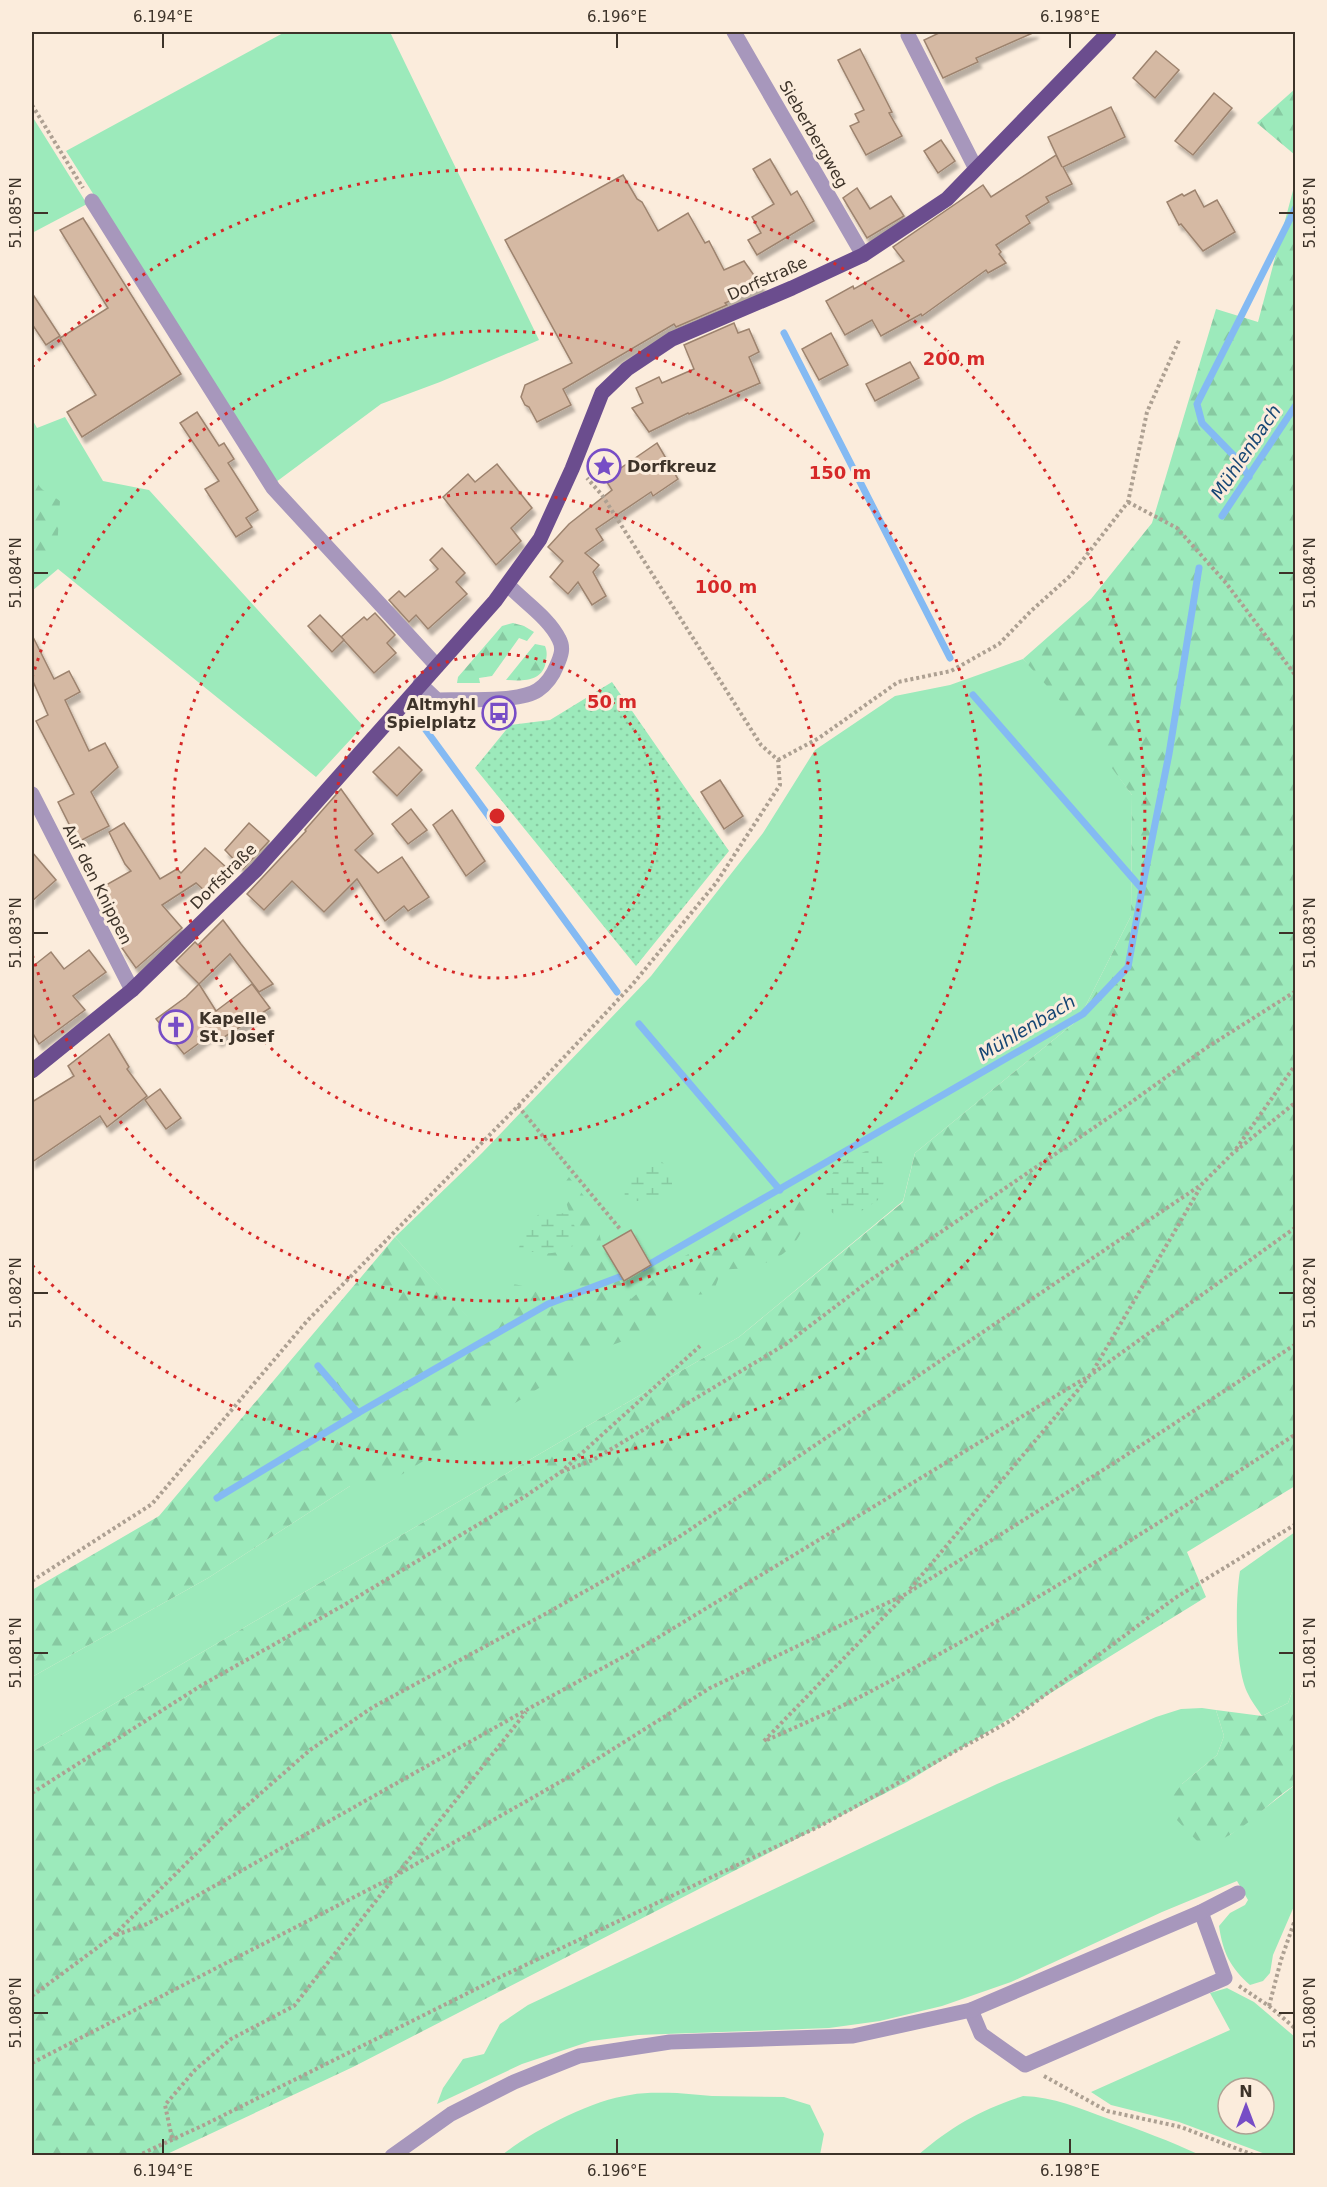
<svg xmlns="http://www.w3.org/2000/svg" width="1327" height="2187" viewBox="0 0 1327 2187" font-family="'DejaVu Sans',sans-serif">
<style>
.green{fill:#9ceabb;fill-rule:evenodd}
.forest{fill:url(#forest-firs)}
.wetland{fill:url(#wetland-marsh)}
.park{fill:url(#park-dots)}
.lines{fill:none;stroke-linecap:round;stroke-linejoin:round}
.stream{stroke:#84baf3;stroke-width:7}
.building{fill:#d5b9a3;stroke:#9d836e;stroke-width:1.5;filter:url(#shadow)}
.path{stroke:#ada092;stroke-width:4;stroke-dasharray:3 3;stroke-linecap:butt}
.minor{stroke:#a797bc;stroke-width:15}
.major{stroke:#6b4d8e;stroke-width:15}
.ticks{fill:none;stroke:#3d3329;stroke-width:2}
.ring{fill:none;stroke:#d62828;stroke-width:3;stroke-dasharray:3 6}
.labels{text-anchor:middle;stroke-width:6;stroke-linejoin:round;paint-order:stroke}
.street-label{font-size:16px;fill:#3d3329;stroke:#fbecdc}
.poi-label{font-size:16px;font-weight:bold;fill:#3d3329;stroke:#fbecdc;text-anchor:start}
.water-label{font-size:18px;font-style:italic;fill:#164674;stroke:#fbecdc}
.centre{fill:#d62828;stroke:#fbecdc;stroke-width:3}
.ring-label{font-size:18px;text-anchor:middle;font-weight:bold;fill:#d62828;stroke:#fbecdc;stroke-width:6;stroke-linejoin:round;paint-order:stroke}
.neatline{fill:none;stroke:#3d3329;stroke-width:2}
.ticks-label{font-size:15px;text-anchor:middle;fill:#3d3329}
</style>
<defs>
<pattern id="forest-firs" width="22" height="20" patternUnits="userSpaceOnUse" patternTransform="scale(1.5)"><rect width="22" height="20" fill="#9ceabb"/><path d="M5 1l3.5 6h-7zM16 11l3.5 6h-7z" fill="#87c9a1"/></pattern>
<pattern id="wetland-marsh" width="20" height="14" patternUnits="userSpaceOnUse" patternTransform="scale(1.5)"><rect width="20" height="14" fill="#9ceabb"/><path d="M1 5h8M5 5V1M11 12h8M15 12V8" fill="none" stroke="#87c9a1"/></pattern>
<pattern id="park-dots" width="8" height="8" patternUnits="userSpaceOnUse" patternTransform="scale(1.5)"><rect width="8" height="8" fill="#9ceabb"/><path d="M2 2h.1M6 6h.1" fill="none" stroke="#87c9a1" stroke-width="1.8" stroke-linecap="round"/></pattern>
<filter id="shadow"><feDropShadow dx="3.5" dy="6" stdDeviation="1.5" flood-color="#0004"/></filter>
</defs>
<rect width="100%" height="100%" fill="#fbecdc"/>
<g class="green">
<path d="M285,32H390L539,340L440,382L381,404L276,482L66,151Z"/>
<path d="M32,116L87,204L32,233Z"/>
<path d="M65,417L103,481L149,490L363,726L316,777L58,569L32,591V419L37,428Z"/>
<path d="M1023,659L1060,695L1132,795L1131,916L1079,1019L915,1153L903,1201L739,1337L32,1752V1677L208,1578L350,1486L479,1330L395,1237L482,1153L651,976L763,833L815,750L895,696L950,685Z"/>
<path d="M1295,1532V1684L1288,1703L1262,1716C1257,1708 1251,1701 1247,1692C1235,1666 1235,1600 1240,1571Z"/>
<path d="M1202,1708L1216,1710L1224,1736L1217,1755L1182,1784L1230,1835L1295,1785V1904L1273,1955L1270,1973L1263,1981L1250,1985C1230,1967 1223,1953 1219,1926L1230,1913L1245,1905L1248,1900L1237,1881L1162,1912L1011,1982L942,2006L880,2021L829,2028L638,2035L591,2041L522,2064L437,2104L443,2088L463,2059L484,2054L500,2024L528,2005L997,1784L1156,1717L1181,1709Z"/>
<path d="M1227,1988L1254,2002L1295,2037V2155H1268L1179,2122L1111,2105L1091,2092L1230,2030L1210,1993ZM1228,2088H1264V2124H1228Z"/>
<path d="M677,2093L712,2096L784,2097L810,2105L824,2134L820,2155H502C532,2131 592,2100 630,2095C645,2092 662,2093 677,2093Z"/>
<path d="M1023,2096C1054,2097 1079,2108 1109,2119C1140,2130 1170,2141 1200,2155H918C952,2126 980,2110 1023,2096Z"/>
</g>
<g class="forest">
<path d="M1295,89V155L1257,123Z"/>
<path d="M1295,183V1486L1187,1552L1206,1597L907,1782L353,2067L165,2155H32V1752L739,1337L903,1202L915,1153L1079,1019L1131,916L1132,795L1070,712L1023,659L1091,599L1152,523L1216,309L1258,322Z"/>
<path d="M32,451C37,463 31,480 43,490C48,494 55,497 60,501L57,550L52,561H38L32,556Z"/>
<path d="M513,623L524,626L534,632L527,641L519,638L492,676L479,678L480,683H457L458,677L502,626Z"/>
<path d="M535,644L545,646C547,651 547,654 546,660C544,682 523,681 506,680Z"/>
<path d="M569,1177L591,1205L588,1214L598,1226L604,1257L631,1299L673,1262L730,1233L746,1231L758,1237C769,1208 766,1204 798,1198L807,1207C805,1254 763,1271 722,1269L714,1290L707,1294L679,1296C667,1327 630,1339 601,1349L382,1487L350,1486L208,1578L32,1677V1590L159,1516L395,1237L480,1330L501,1322L511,1316L505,1293L512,1284C538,1286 540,1305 571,1292L573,1282L570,1273L555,1266L539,1264L536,1255L573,1223C569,1209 558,1189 569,1177Z"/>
<path d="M1295,1684V1785C1266,1802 1234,1846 1199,1843L1174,1817L1171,1798L1182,1784L1217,1755L1224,1736L1216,1710L1262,1716L1288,1703Z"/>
</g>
<g class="wetland">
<path d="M868,1150L881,1158L886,1177L878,1200L860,1212L834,1214L824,1206C829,1169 834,1165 868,1150Z"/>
<path d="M658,1159L672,1170V1188L656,1201H636L625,1199C623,1171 636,1169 658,1159Z"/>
<path d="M543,1212L570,1214L576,1230L573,1246C552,1256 541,1255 519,1248C523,1231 528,1220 543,1212Z"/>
</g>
<path class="park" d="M612,682L729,851L636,966L475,768L510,725L550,720Z"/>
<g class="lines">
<g class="stream">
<path d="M784,333L950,658"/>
<path d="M1249,477L1239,461L1202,423L1197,404L1296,207"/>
<path d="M1222,516L1296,405"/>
<path d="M973,695L1142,889"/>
<path d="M423,726L617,992"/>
<path d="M639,1024L780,1190"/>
<path d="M643,1268L1083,1014L1128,967L1142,889L1169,754L1199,568"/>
<path d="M318,1366L358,1413L548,1304L630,1273"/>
<path d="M217,1498L358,1413"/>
</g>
</g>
<g class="building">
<path d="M941,32H1035L976,58L978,62L943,78L924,40Z"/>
<path d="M860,49L892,112L889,113L902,136L866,155L850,126L859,122L855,114L864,110L838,60Z"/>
<path d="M1156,51L1179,70L1155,98L1133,78Z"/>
<path d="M1214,93L1232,108L1193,155L1175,141Z"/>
<path d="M1111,107L1125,137L1063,167L1072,184L1046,197L1049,202L1026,216L1030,223L996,245L1001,252L999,254L1006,263L988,273L986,270L922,316L921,314L881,336L872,320L845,335L826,301L853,286L854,289L904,261L893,247L983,185L991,197L1056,155L1062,167L1048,137Z"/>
<path d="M941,140L955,161L938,173L924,151Z"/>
<path d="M770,159L791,195L797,191L814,221L757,255L748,240L761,233L752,217L774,204L753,169Z"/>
<path d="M623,175L637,199L642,202L658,231L688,213L705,243L709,241L724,270L744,261L762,287L725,303L727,305L676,327L674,324L563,389L571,405L537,422L529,407L525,405L521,397L525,385L572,363L505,240Z"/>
<path d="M857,188L870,209L891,196L904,216L867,238L843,198Z"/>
<path d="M1195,190L1204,207L1217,200L1235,232L1203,251L1181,224L1179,225L1167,202L1182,194L1184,196Z"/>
<path d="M83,218L181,374L82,437L67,412L96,395L60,338L108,308L60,230Z"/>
<path d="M32,293L60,336L46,345L32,324Z"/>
<path d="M734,323L738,333L749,329L759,352L749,357L760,383L689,414L688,413L649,432L632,408L643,403L636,388L659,377L662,383L694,369L684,345Z"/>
<path d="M831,333L848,365L819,380L802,349Z"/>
<path d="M910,362L919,378L875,401L866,384Z"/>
<path d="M197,412L219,446L224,443L234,459L228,463L258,510L246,518L252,527L236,537L205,489L219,481L180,423Z"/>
<path d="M657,443L678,479L653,496L651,492L596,529L603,540L585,553L599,565L593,572L606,596L592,605L578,582L568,594L550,577L563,561L548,547L569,524L612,490L605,479Z"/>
<path d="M497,464L532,508L511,528L521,541L496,565L443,497L468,474L475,482Z"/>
<path d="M442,548L465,573L456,582L467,594L428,629L416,615L409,622L389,600L399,591L405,597L438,569L430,560Z"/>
<path d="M375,613L395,635L387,643L396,653L374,673L341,637L364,617L367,620Z"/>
<path d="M320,615L344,640L332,652L308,626Z"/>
<path d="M32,635L54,679L69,671L80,692L65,700L89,751L105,743L118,767L91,792L109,826L78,842L58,802L74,794L36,721L48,715L32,679Z"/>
<path d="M399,747L422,770L397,796L373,772Z"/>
<path d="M720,780L743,816L724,829L701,792Z"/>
<path d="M341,789L373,834L355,850L378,873L402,857L429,897L408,911L404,906L385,921L357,879L324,912L292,881L264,910L247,894L306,831L305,830Z"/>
<path d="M411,809L427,830L408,844L392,824Z"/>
<path d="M452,810L485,861L466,876L433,825Z"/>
<path d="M124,823L160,879L177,869L181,873L205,848L227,868L205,891L196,883L162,905L182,928L136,968L122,948L127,943L100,891L107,887L106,885L131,871L125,864L109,832Z"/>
<path d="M249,823L269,841L243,869L225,850Z"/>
<path d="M32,852L56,880L32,901Z"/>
<path d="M223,920L241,944L273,984L259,992L230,954L199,984L176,961L195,942L198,945Z"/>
<path d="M89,950L106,972L73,996L85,1010L39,1044L32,1032V967L51,952L64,969Z"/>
<path d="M199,984L216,1011L252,984L270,1008L218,1041L213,1033L184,1054L156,1019L186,997Z"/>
<path d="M109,1034L129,1067L127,1069L147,1096L107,1127L100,1116L32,1162V1102L74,1076L68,1066Z"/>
<path d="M160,1089L181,1118L166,1129L145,1100Z"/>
<path d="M631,1230L651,1265L624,1281L603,1246Z"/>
</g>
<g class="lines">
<g class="path">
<path d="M32,105L83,188"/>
<path d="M1128,502L1177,528L1226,583L1296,676"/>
<path d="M778,760L819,738L898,682L951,671L999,644L1031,611L1071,575L1128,502L1147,412L1180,338"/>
<path d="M518,1106L620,1229"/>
<path d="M1236,1149L1296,1064"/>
<path d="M1093,1371L1200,1188"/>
<path d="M561,1472L593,1460L786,1344L869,1281L1133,1101L1206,1048L1296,991"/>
<path d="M32,1581L152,1504L307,1321L518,1106L632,985L716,883L780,785L778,760L761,745L602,495L587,478"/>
<path d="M910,1589L1089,1377"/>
<path d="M767,1740C796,1727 826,1714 854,1700C1007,1621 1152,1528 1296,1434"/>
<path d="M764,1741L903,1597"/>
<path d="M32,1793L202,1685L344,1605L524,1497L561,1472L700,1346"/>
<path d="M398,1873L526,1712"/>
<path d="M116,1935L147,1924L528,1709L654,1640L1092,1374L1296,1227"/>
<path d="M1239,1986L1269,2006L1296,2029"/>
<path d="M32,1996L113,1936L227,1823L310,1750L373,1707L547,1613L673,1541L1201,1185L1232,1154L1296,1102"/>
<path d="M1269,2006L1281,1960L1296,1917"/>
<path d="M32,2063L395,1876L567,1778L710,1688L906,1594L1111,1465L1296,1344"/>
<path d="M1044,2076L1107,2111L1181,2127L1256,2156"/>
<path d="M172,2138L165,2105L195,2070L231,2039L294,2006L393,1879"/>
<path d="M137,2156L206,2124L498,1978L822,1825L1010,1721L1175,1598L1296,1524"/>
</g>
<g class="minor">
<path d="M734,32L863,255"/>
<path d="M908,35L976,169"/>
<path d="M92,201L273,488L437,666"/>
<path d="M420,684L437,700C460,699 519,703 538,690C547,684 553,675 557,665C561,656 564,648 559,639C549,618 524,602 508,585"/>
<path d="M32,794L132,990"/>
<path d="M971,2010L981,2034L1025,2065L1225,1978L1201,1912"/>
<path d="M392,2156L451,2114L514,2082L579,2056L670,2042L853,2036L971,2010L1201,1912L1238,1893"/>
</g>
<path class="major" d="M32,1071L132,990L256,870L495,601L540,539L572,469L602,393L627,369L672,339L792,288L863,255L947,199L1109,32"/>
</g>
<path class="ticks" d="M163,33V48M617,33V48M1070,33V48M33,213H48M1279,213H1294M33,573H48M1279,573H1294M33,933H48M1279,933H1294M33,1293H48M1279,1293H1294M33,1653H48M1279,1653H1294M33,2013H48M1279,2013H1294M163,2139V2154M617,2139V2154M1070,2139V2154"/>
<g class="ring">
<circle cx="497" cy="816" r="162"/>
<circle cx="497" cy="816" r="324"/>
<path d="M32 678A485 485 0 1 1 32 954"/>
<path d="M32 367A647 647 0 1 1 32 1265"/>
</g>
<defs>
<g id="sight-ring" transform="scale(1.725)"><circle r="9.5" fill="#fbecdc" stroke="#774dc6" stroke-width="1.5"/><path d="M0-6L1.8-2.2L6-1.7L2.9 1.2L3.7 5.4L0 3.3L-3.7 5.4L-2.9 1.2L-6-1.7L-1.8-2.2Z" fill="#774dc6"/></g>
<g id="bus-ring" transform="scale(1.725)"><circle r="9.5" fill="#fbecdc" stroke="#774dc6" stroke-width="1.5"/><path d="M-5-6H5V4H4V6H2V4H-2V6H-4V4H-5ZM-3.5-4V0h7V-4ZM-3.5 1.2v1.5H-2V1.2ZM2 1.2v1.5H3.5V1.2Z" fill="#774dc6"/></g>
<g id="church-ring" transform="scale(1.725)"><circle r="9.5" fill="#fbecdc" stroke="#774dc6" stroke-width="1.5"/><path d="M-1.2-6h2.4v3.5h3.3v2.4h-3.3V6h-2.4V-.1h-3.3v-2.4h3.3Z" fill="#774dc6"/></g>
</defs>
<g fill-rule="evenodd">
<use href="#sight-ring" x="604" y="466"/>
<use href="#bus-ring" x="499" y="713"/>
<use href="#church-ring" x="176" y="1027"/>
</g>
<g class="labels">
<g class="street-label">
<text transform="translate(814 134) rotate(60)" y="6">Sieberbergweg</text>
<text transform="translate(767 278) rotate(-24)" y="6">Dorfstraße</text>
<text transform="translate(223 876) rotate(-45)" y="6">Dorfstraße</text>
<text transform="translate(98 884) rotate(63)" y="6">Auf den Knippen</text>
</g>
<g class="poi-label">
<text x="627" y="472">Dorfkreuz</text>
<text x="476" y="710" text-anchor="end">Altmyhl<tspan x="476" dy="18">Spielplatz</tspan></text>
<text x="199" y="1024">Kapelle<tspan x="199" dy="18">St. Josef</tspan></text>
</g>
<g class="water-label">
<text transform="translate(1246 452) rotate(-56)" y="6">Mühlenbach</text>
<text transform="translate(1027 1028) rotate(-31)" y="6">Mühlenbach</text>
</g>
</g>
<circle cx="497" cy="816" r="9" class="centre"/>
<g class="ring-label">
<text x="954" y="365">200 m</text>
<text x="840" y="479">150 m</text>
<text x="726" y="593">100 m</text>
<text x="612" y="708">50 m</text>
</g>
<rect width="1327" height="2187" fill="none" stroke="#fbecdc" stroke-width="66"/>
<g transform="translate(1246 2106)"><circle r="28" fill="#fbecdc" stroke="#afa294" stroke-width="1.5"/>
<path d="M0-4.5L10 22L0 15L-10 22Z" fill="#774dc6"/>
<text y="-9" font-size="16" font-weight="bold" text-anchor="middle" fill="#3d3329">N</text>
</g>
<rect x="33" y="33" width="1261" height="2121" class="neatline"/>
<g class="ticks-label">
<text x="163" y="22">6.194°E</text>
<text x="617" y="22">6.196°E</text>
<text x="1070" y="22">6.198°E</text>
<text transform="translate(16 213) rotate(-90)" y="5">51.085°N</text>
<text transform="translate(1310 213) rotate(-90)" y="5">51.085°N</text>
<text transform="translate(16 573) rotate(-90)" y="5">51.084°N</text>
<text transform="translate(1310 573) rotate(-90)" y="5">51.084°N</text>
<text transform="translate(16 933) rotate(-90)" y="5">51.083°N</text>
<text transform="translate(1310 933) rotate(-90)" y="5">51.083°N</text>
<text transform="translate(16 1293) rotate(-90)" y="5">51.082°N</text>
<text transform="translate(1310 1293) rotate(-90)" y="5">51.082°N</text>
<text transform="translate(16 1653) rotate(-90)" y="5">51.081°N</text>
<text transform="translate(1310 1653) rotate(-90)" y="5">51.081°N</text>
<text transform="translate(16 2013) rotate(-90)" y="5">51.080°N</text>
<text transform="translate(1310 2013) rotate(-90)" y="5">51.080°N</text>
<text x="163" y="2176">6.194°E</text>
<text x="617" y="2176">6.196°E</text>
<text x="1070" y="2176">6.198°E</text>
</g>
</svg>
